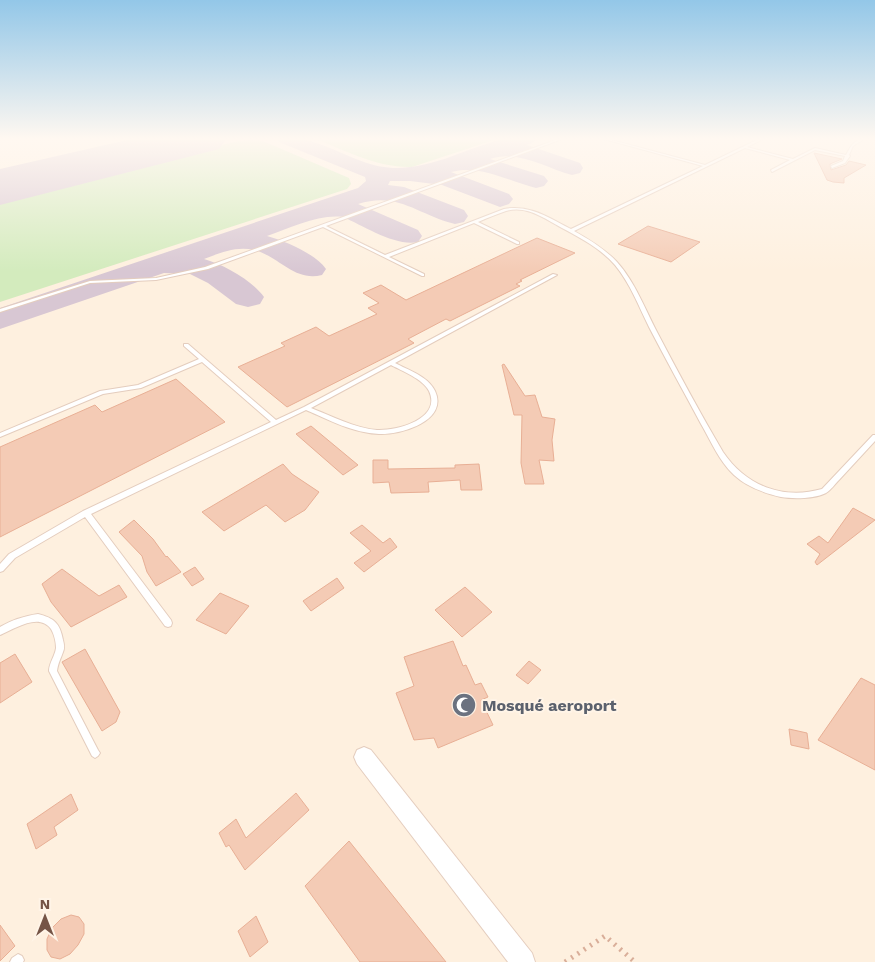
<svg xmlns="http://www.w3.org/2000/svg" width="875" height="962" viewBox="0 0 875 962" font-family="'Work Sans',sans-serif">
<style>
.green{fill:#d3ebbd}
.lines{fill:none;stroke-linecap:round;stroke-linejoin:round}
.taxiway{fill:#d8c7d3;fill-rule:evenodd}
.runway{fill:#d8c7d3;fill-rule:evenodd}
.building{fill:#f4cbb5;stroke:#e8af95}
.lane-casing{stroke:#e4cdbe;stroke-width:2}
.street-casing{stroke:#e4cdbe;stroke-width:2}
.path{stroke:#d9ae99;stroke-width:5;stroke-dasharray:2 5.5;stroke-linecap:butt}
.lane{fill:#fff;fill-rule:evenodd}
.street{fill:#fff;fill-rule:evenodd}
.labels{text-anchor:middle;stroke-width:4;stroke-linejoin:round;paint-order:stroke}
.near-worship-label{font-size:16px;font-weight:bold;fill:#5b616d;stroke:#fff4e7;text-anchor:start}
</style>
<rect width="100%" height="100%" fill="#fef0df"/>
<g class="green">
<path d="M313,138H500L412,167C377,168 345,150 313,138Z"/>
<path d="M250,140L263,141L349,178L351,184L347,189L0,302V201L234,142Z"/>
</g>
<g class="lines">
<g class="taxiway">
<path d="M177,138H203C197,147 185,150 175,147L171,143Z"/>
<path d="M276,138C321,133 351,166 393,168C434,169 468,147 507,138C516,136 527,138 537,138L534,142L527,145L580,163L583,168L580,173L572,175C546,168 517,149 490,159L544,176L548,181L544,186L536,188C508,181 480,164 451,172L509,194L513,199L509,204L500,207L442,185L410,181H390L388,185L404,187L464,210L468,216L464,222L455,224C418,215 398,191 358,204L418,230L422,236L418,242C396,247 364,226 343,217C318,214 291,228 267,236C285,241 316,254 326,269L322,275C294,282 279,256 254,250C236,246 220,253 204,259C223,264 253,281 264,297L260,304L248,307L236,304L208,283L190,274L164,273L0,329V308L358,188L366,181L365,177L279,142Z"/>
</g>
<path class="runway" d="M136,138H227L219,149L0,205V169Z"/>
</g>
<g class="building">
<path d="M814,153L842,159L830,164L831,170L846,165L849,161L866,165L844,178V183L833,182L827,180Z"/>
<path d="M648,226L700,242L671,262L618,244Z"/>
<path d="M537,238L575,253L520,280L522,281L516,284L520,286L450,321L446,319L408,339L414,343L287,407L238,367L285,346L281,343L316,327L329,336L377,314L368,308L379,303L363,293L381,285L406,300Z"/>
<path d="M504,364L525,396L535,395L542,417L555,419L552,440L554,461L539,460L544,484H525L521,463L522,415H514L502,365Z"/>
<path d="M176,379L225,422L0,537V447L95,405L102,412Z"/>
<path d="M311,426L358,465L343,475L296,434Z"/>
<path d="M373,460H388V469L455,468V465L479,464L482,490H461L460,480L428,482L429,492L391,493L389,482L373,483Z"/>
<path d="M283,464L292,474L319,492L305,510L285,522L266,505L224,531L202,512Z"/>
<path d="M853,508L875,520L817,565L815,562L820,554L807,544L819,536L828,543Z"/>
<path d="M134,520L153,539L166,557L167,556L181,572L156,586L147,572L142,556L119,532Z"/>
<path d="M362,525L383,543L390,538L397,547L364,572L354,563L371,551L350,533Z"/>
<path d="M195,567L204,579L192,586L183,574Z"/>
<path d="M62,569L99,596L119,585L127,597L71,627L51,602L42,584Z"/>
<path d="M337,578L344,588L311,611L303,601Z"/>
<path d="M465,587L492,612L462,637L435,610Z"/>
<path d="M220,593L249,606L226,634L196,620Z"/>
<path d="M453,641L463,666L466,665L475,685L481,683L488,697L481,700L493,725L438,748L434,738L414,740L396,693L414,686L404,657Z"/>
<path d="M85,649L120,712L116,722L102,731L62,662Z"/>
<path d="M15,654L32,682L0,703V663Z"/>
<path d="M529,661L541,670L528,684L516,675Z"/>
<path d="M861,678L875,685V770L818,740Z"/>
<path d="M789,729L807,733L809,749L791,745Z"/>
<path d="M296,793L309,810L245,870L229,845L226,847L219,833L236,819L246,838Z"/>
<path d="M71,794L78,810L54,827L57,835L36,849L27,824Z"/>
<path d="M349,841L446,962H360L305,886Z"/>
<path d="M71,915L79,917L84,924V934L78,945L70,954L60,959L51,957L47,950V939L52,928L61,919Z"/>
<path d="M256,916L268,942L250,957L238,931Z"/>
<path d="M0,925L15,946L0,961Z"/>
</g>
<g class="lines">
<g class="lane-casing">
<g id="lane">
<path d="M561,138H565L326,226L385,255L504,209C530,204 549,218 571,229L703,166L604,139V138L705,165L761,138H765L747,147L793,159L815,148L846,155C851,145 855,139 866,138L853,146L849,155L850,156L845,163L832,168L831,166L843,161L845,156L815,150L772,172L771,170L790,160L745,148L574,231C590,240 605,249 617,262C635,282 645,309 657,332C678,372 700,413 723,452C746,486 783,500 822,489L873,435H875V441C863,454 851,467 839,480C835,484 831,490 826,493C814,499 793,499 781,497C764,493 747,487 734,475C719,461 711,441 701,424C684,392 666,360 649,327C639,307 630,283 615,265C601,249 581,238 562,228C545,219 527,205 506,211C497,214 487,218 478,222L519,242V244H517L474,223L389,257L424,274V276H422L323,227L208,269L156,280L90,283L0,312V309L90,281L156,278L205,267Z"/>
<path d="M553,274L557,275L395,363C408,370 428,376 435,391C449,421 400,435 379,434C353,433 329,420 306,410L91,514L171,620L172,623L171,626L168,627L165,626L85,517L15,558L3,571L0,572V564L9,554L83,511L271,422L202,362L141,388L103,394L0,437V433L100,391L138,385L199,359L184,346V344H188L276,420L304,407ZM391,365C402,371 423,379 429,391C442,419 397,431 377,430C354,428 332,416 311,408Z"/>
<path d="M38,614C54,618 60,623 63,640C64,644 65,648 63,652C61,658 58,663 57,671L98,750L100,753L98,756L95,758L92,756L49,671C49,663 55,656 56,648C56,642 54,634 51,629C39,612 14,629 0,635V627C12,620 24,616 38,614Z"/>
<path d="M18,954L22,956L24,960L23,962H10L12,958Z"/>
</g>
</g>
<g class="street-casing">
<path id="street" d="M364,747L371,750L532,953L535,962H508L357,764L354,757L357,750Z"/>
</g>
<path class="path" d="M565,962L605,936L635,962"/>
<use href="#lane" class="lane"/>
<use href="#street" class="street"/>
</g>
<linearGradient id="sky" x2="0" y2="1"><stop stop-color="#93c7e8"/><stop offset="0.51" stop-color="#fff8f1"/><stop offset="1" stop-color="#fff8f1" stop-opacity="0"/></linearGradient>
<rect width="875" height="272" fill="url(#sky)"/>
<defs>
<g id="mosque-disc" transform="scale(1.25)"><circle r="9.5" fill="#6b7280" stroke="#fff4e7"/><path d="M3.5-4.9A6 6 0 1 0 3.5 4.9A5 5 0 1 1 3.5-4.9Z" fill="#fff"/></g>
</defs>
<g fill-rule="evenodd">
<use href="#mosque-disc" x="464" y="705"/>
</g>
<g class="labels">
<g class="near-worship-label">
<text x="482" y="711">Mosqué aeroport</text>
</g>
</g>
<g transform="translate(45 917)" stroke="#fff4e7" stroke-width="4" paint-order="stroke">
<path d="M0-4L9 19L0 12L-9 19Z" fill="#755446"/>
<text y="-8" font-size="14" font-weight="bold" text-anchor="middle" fill="#755446">N</text>
</g>
</svg>
